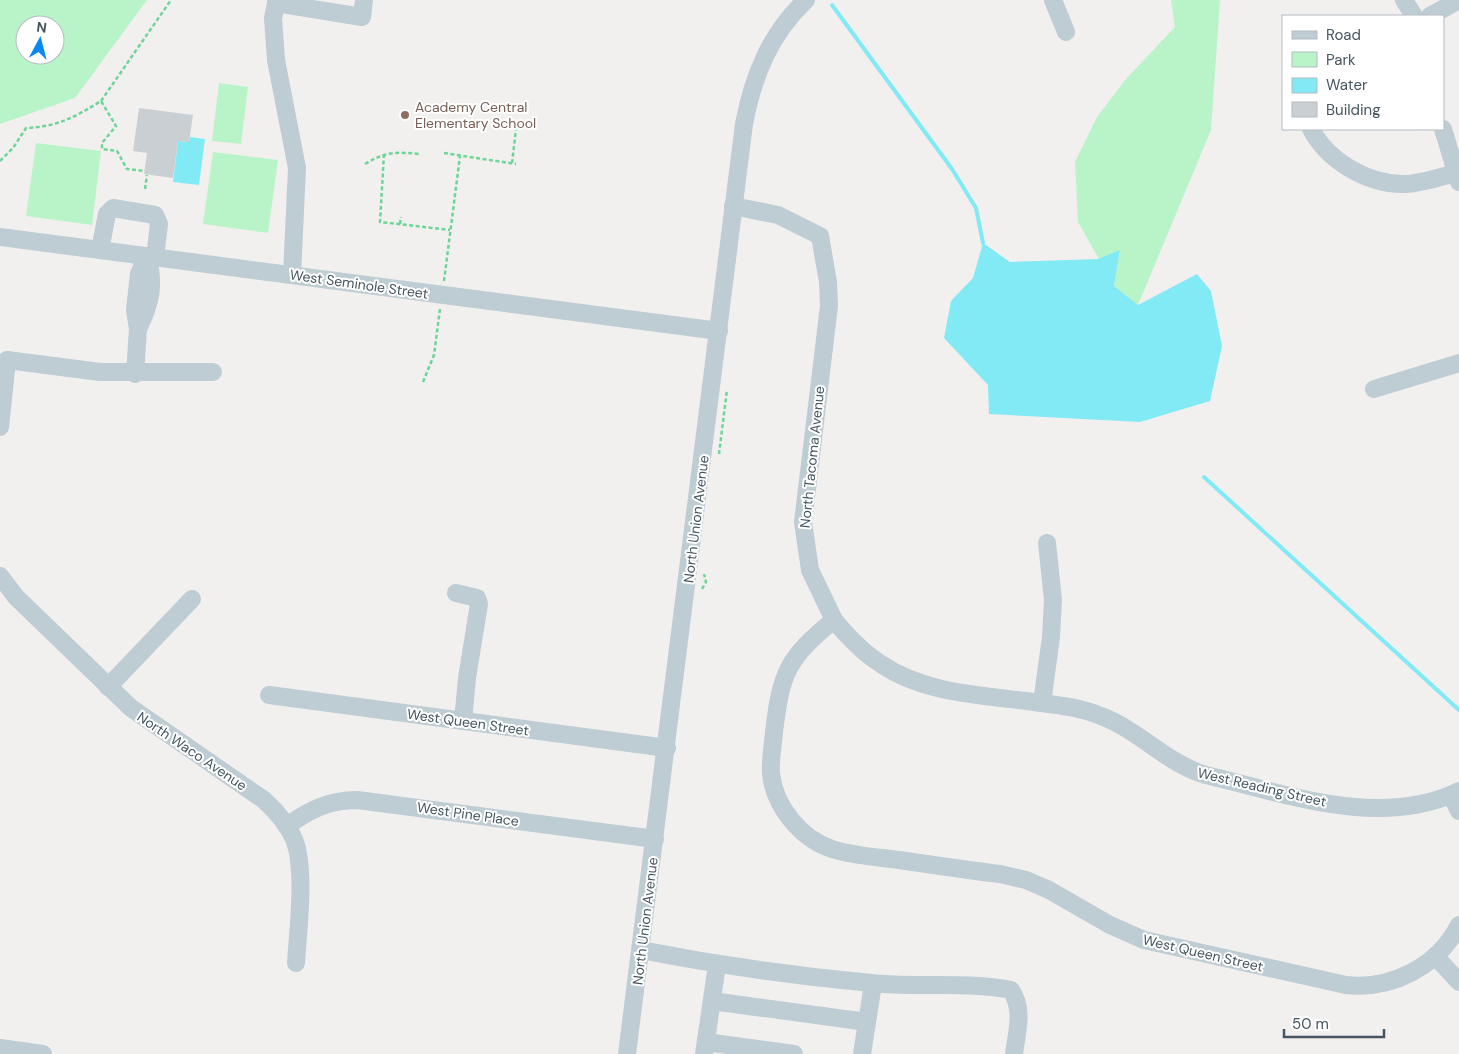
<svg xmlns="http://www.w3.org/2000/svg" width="1459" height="1054" viewBox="0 0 1459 1054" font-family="'DM Sans',sans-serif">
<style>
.green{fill:#b9f4c9;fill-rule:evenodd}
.water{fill:#81eaf5}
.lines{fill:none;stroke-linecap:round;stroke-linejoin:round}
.stream{stroke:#81eaf5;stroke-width:4}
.building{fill:#cacfd4}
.path{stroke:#6dd697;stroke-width:2.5;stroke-dasharray:4 2.5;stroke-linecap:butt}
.minor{stroke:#beccd3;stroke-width:18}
.education-dot{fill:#8d6e63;stroke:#fff;stroke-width:2}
.labels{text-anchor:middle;stroke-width:4;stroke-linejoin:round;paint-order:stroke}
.education-label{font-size:14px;fill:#785e54;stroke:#fff;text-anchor:start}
.street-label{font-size:14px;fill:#45555f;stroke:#fff}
</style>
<rect width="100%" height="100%" fill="#f2efef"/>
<g class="green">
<path d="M0,0H147L75,98L0,124ZM25,25H55V55H25Z"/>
<path d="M1171,0H1220L1211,130L1138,305L1114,286L1120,251L1099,259L1078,222L1075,162L1097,117L1126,79L1175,27Z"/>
<path d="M219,83L248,87L241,144L212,141Z"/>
<path d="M36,143L101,151L92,225L26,216Z"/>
<path d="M213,152L278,160L268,233L203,224Z"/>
</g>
<g class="water">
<path d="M190,137L205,139L199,185L173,182L178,141L189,142Z"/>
<path d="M983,243L1010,262L1098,259L1120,250L1114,286L1138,305L1197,274L1211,291L1222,346L1210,401L1140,422L989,414L988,385L944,338L951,301L973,278Z"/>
</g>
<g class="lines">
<g class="stream">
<path d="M832,5L952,169L976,208L983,243"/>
<path d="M1204,477L1459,710"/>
</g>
</g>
<path class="building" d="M139,108L193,115L189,142L178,141L173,178L144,174L147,153L133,151Z"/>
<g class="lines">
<g class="path">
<path d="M101,101L171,0"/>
<path d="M444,153L516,164"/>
<path d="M384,154L380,222L450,230"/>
<path d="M0,161L13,148L26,128C57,127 75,117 101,101L116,126L102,143V149L117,151L127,169L144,171"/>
<path d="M512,163L516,129"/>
<path d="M365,164C386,151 397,152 420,154"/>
<path d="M145,189L147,175"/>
<path d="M400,224L401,217"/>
<path d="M444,281L460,156"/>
<path d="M423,382L434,355L440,309"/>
<path d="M719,454L727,390"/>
<path d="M702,589L706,582L704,574"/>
</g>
<g class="minor">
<path d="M277,0L273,18L276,60L297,168L292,275"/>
<path d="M1053,0L1066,32"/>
<path d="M1404,0L1414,16"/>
<path d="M276,3L362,17L364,0"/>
<path d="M1430,16L1459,0"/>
<path d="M1311,129C1328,161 1367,184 1403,184C1421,184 1439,177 1456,173"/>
<path d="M1443,129L1459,182"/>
<path d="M733,206L778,215L820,236L828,282L829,306L803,522L810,570L834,620C787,658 781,673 774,732C773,745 770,760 771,773C774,806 801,839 832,849C854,856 877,857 899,860C933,865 967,870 1000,874L1026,880L1049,890L1110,925L1144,940L1346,985C1392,990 1438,966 1459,925"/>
<path d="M0,237L719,331"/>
<path d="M100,250L107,214L113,208L155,215L159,224L155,257"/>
<path d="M138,329C151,303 155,284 147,256"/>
<path d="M135,374L138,329L135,310L139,274L147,256"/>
<path d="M1374,389L1459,363"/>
<path d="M0,427L7,360L100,372H213"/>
<path d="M0,576L16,597L131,708L264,800C276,811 287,823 294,839C306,869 298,930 296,963"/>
<path d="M456,593L477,598L479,604L467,678L463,721"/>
<path d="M834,620C848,637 862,652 881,664C925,694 983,695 1034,702C1057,705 1079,707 1101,716C1139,730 1167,764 1206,775C1286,794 1381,829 1459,791"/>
<path d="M108,687L192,599"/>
<path d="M269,695L667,748"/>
<path d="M1042,703L1051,637L1053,600L1047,543"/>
<path d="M1451,795L1459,811"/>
<path d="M287,826C309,810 329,800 357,800L655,839"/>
<path d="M641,950C717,965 794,976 871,983C918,988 965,981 1011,990C1024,1010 1017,1031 1014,1054"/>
<path d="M1435,956L1459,982"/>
<path d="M712,1001L867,1022"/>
<path d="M706,1042L794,1054"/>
<path d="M0,1048L43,1054"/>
<path d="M627,1054L744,124C753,76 770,34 806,0"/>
<path d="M704,1054L717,965"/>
<path d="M862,1054L873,984"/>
</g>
</g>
<circle class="education-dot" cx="405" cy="115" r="5"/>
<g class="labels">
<g class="education-label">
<text x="415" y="112">Academy Central<tspan x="415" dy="16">Elementary School</tspan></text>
</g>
<g class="street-label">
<text transform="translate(359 284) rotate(8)" y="5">West Seminole Street</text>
<text transform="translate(812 457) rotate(-84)" y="5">North Tacoma Avenue</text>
<text transform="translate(696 519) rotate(-83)" y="5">North Union Avenue</text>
<text transform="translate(468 722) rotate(8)" y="5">West Queen Street</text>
<text transform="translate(192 751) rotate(34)" y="5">North Waco Avenue</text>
<text transform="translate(1262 787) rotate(13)" y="5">West Reading Street</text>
<text transform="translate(468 814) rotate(8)" y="5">West Pine Place</text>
<text transform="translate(645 921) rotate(-83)" y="5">North Union Avenue</text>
<text transform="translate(1203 953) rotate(13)" y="5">West Queen Street</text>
</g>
</g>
<rect x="1282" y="15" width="162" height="115" fill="#ffffff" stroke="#b5bbbf"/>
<rect x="1292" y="31" width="25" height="8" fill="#beccd3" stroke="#b5bbbf"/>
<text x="1326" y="40" font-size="15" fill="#45555f">Road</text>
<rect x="1292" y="52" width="25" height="15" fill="#b9f4c9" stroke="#b5bbbf"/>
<text x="1326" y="65" font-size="15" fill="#45555f">Park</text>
<rect x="1292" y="78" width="25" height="15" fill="#81eaf5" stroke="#b5bbbf"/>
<text x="1326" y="90" font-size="15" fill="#45555f">Water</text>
<rect x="1292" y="102" width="25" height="15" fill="#cacfd4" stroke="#b5bbbf"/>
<text x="1326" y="115" font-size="15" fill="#45555f">Building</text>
<g transform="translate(40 40) rotate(7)"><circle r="24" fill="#ffffff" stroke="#b5bbbf"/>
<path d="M0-4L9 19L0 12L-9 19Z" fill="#0688f5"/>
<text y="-8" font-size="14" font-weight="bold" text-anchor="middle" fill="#45555f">N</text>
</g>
<path d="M1284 1029v8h100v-8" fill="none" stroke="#45555f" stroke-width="2.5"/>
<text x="1292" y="1029" font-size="15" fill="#45555f" stroke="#ffffff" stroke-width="4" paint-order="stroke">50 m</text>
</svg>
